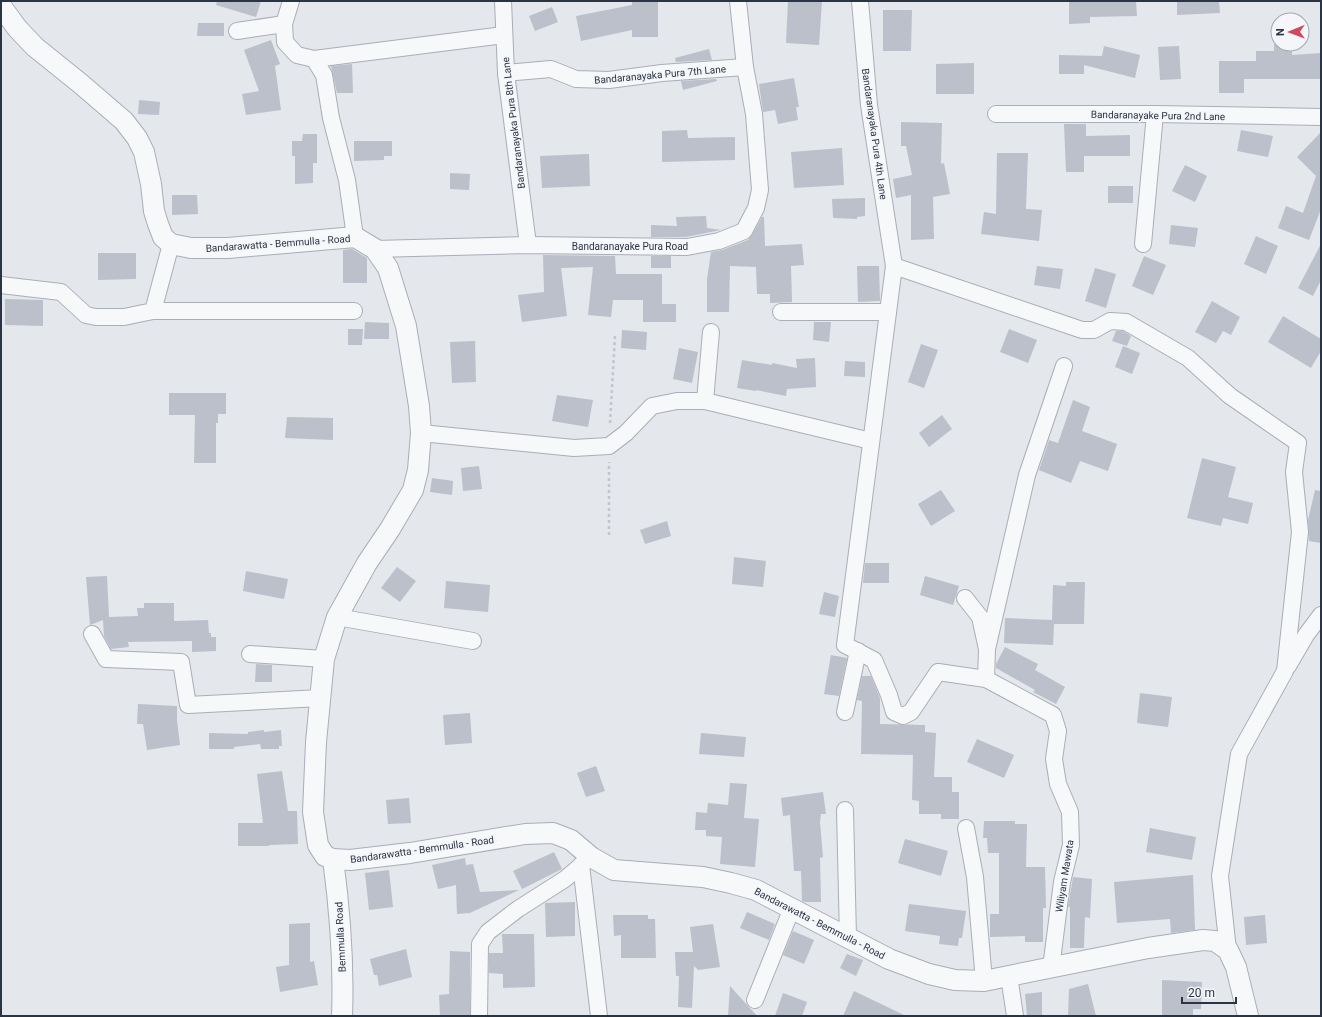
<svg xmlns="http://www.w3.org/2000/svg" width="1322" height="1017" viewBox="0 0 1322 1017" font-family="Roboto,sans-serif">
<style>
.building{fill:#bbc0ca}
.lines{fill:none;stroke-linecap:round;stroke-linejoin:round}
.minor-casing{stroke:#a9aeb7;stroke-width:18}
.tertiary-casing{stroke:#a9aeb7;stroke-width:22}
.path{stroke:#c2c5cb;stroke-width:2.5;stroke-dasharray:3 3;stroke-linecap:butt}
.minor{stroke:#f7f8fa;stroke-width:16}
.tertiary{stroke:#f7f8fa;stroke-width:20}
.labels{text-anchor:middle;stroke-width:3;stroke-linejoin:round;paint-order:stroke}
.street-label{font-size:10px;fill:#2b3445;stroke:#f4f6f9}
</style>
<rect width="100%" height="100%" fill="#e4e7ec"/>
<g class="building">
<path d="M217,1H261L256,17L216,5Z"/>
<path d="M632,1H658V37H632V30L581,41L576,16L632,5Z"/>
<path d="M788,1H822L819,45L786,43Z"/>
<path d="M1069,1H1136L1137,16L1090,17V23L1069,24Z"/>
<path d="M1177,1H1219L1220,13L1177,15Z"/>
<path d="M552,7L558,22L535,31L529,16Z"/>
<path d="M883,10H912L911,51H883Z"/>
<path d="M198,23H224V36H197Z"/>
<path d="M271,40L280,64L275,66L281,110L246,115L242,94L259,91L244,50Z"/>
<path d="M1274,44H1292V55L1321,53V79H1244V93H1219V61H1256V51H1274Z"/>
<path d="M1104,46L1140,55L1135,78L1084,65V74H1059V55L1102,56Z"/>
<path d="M1179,46L1181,79L1160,80L1158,47Z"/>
<path d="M709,49L712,60L676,62L675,58Z"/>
<path d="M974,63V94H936V64Z"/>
<path d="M352,64L353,93H337L331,66Z"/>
<path d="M794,78L799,107H796L798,120L778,124L775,110L763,112L759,84Z"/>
<path d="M716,79L717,81L683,90L681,81Z"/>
<path d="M139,100L160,102L159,115L138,114Z"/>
<path d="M901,122L942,123L941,164L944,163L950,194L933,197L934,239L911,240V195L896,198L893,179L912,175L906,146H901Z"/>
<path d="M1064,124H1086V136L1130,135V156H1084V172H1066Z"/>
<path d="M687,130L688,138L735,137V160L662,162V131Z"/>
<path d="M1241,130L1273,136L1268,157L1237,151Z"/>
<path d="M1321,132V209L1309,240L1278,228L1286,206L1303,213L1316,176L1297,157Z"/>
<path d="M303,134H317V163H313V183L295,184V156H292V141H302Z"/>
<path d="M354,141H392V156H384V160L354,161Z"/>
<path d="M842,148L844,185L794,188L791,152Z"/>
<path d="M997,153H1028L1026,209L1042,210L1039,241L981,234L984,212L996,214Z"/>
<path d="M589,154L590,186L542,188L540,156Z"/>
<path d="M1185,165L1207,176L1195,202L1172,191Z"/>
<path d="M450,173L470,174L469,190L450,189Z"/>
<rect x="1108" y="186" width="25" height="17"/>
<path d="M172,195H197L198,214L172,215Z"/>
<path d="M865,198V216L857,217V219L834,218L833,217L832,199Z"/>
<path d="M706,216L707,228L721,230L686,237H651V225L677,226L676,217Z"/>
<path d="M762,217H764L765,246L802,244L804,265L791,266L792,302L770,303V294H757L756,267L730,266L729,312H707V279L711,252L722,250L748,240L752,235Z"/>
<path d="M1171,225L1198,228L1195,247L1169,244Z"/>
<path d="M1256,236L1278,246L1266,274L1244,264Z"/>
<path d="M1321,244V280L1313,296L1298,288Z"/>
<path d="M352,249L367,258V283H343V250Z"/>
<path d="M98,253H136V279L98,280Z"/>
<path d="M543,255L615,256L616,274H662V304H676V322H643V300H613L611,317L588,315L593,267L561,268L567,316L522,322L518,295L544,292Z"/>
<rect x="651" y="256" width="20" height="12"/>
<path d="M1144,256L1166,265L1153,295L1132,286Z"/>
<path d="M857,266H879L880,301L858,302Z"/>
<path d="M1037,266L1063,269L1060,289L1034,285Z"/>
<path d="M1095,268L1116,274L1106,308L1085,301Z"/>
<path d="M5,299L43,300V326L5,325Z"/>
<path d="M1212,301L1240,317L1231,335L1223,331L1216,343L1195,332Z"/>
<path d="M1283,316L1321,339V351L1311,368L1268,342Z"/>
<path d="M365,322L389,323V339H364Z"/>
<path d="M814,322H831L829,342L813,340Z"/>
<path d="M348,329H363L362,345H348Z"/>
<path d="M1009,329L1037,340L1028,363L1000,352Z"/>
<path d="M622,330L647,332L646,350L621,348Z"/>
<path d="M1116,331H1123L1131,336L1127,346L1112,341Z"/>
<path d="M475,341L476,382L452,383L450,342Z"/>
<path d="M921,344L938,350L924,388L908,382Z"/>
<path d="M1123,346L1140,353L1132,374L1115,367Z"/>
<path d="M679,348L698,352L692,383L673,379Z"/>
<path d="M815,358L816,387L787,389L786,396L756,390V391L737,388L742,360L772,365V363L797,368L796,359Z"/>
<path d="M845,361L865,362V377L844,376Z"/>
<path d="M169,393H226V414H218V423H216V463H194L195,415H169Z"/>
<path d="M557,395L593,400L588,427L552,421Z"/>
<path d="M1073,400L1090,407L1082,431L1117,444L1108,471L1080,461L1071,483L1039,470L1049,440L1058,443Z"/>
<path d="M942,415L952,429L929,447L919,433Z"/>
<path d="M287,417L333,418V440L285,438Z"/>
<path d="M1202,458L1236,467L1228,497L1253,503L1248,524L1223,518L1221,526L1187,518Z"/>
<path d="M479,466L482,489L463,491L461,468Z"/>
<path d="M432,478L453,481L452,495L430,492Z"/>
<path d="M941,490L955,511L931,526L918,504Z"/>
<path d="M1315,490L1321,491V543L1309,541L1308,520Z"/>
<path d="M667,521L671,536L645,544L640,530Z"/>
<path d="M734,557L766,561L763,587L732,584Z"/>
<path d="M865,563H889V583H863Z"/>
<path d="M397,567L416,581L400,602L381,588Z"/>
<path d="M246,571L288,579L284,599L243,591Z"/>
<path d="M107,576L109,617L138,616L137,608H144V603H174V621L208,620L209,633H211V637H216V651L192,652V641L128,642L129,647L111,649L104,636L103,620L90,625L86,577Z"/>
<path d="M925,576L959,586L953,605L920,595Z"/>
<path d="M446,581L490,585L488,612L444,608Z"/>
<path d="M1066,582H1085L1084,624H1054L1053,645L1004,643L1005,618L1052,620L1053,585L1066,586Z"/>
<path d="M824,592L839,596L835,617L819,614Z"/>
<path d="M1005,647L1038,664L1035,670L1065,687L1056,704L1033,692L1035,690L996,668V664Z"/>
<path d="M831,655L847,658L839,696L824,694Z"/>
<path d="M256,664L272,665V682H255Z"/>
<path d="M862,676H871L880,698V724L925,725V732L936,733L934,777H952V792H959V819H941V814H919V801L912,800L913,755L861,754L862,701L857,700Z"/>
<path d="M1140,693L1172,697L1168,727L1137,723Z"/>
<path d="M138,704L177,706V720L180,745L147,750L143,724H137Z"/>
<path d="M470,713L472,743L445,745L443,715Z"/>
<path d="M264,730V732L281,730L282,746H279V749H261L260,744L234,747V749H209V733L248,734V732Z"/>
<path d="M701,733L746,737L744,757L699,754Z"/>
<path d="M977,739L1014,755L1004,778L967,762Z"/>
<path d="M596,766L605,791L586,797L577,773Z"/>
<path d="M282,771L288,811H297L298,844L269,845V846H238V823H263L257,774Z"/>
<path d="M730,783L747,784L744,818L759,819L755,867L720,864L722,837L706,836V830H695L696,812L707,813L708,803L728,805Z"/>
<path d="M823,792L826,814H821L820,822L823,857L820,858L821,902H805L802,901L801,871H794L790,815L783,816L781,798Z"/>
<path d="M409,798L411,823L388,824L386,800Z"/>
<path d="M984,821H1015V824H1027L1026,867H1045L1046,908H1043V942H1025V936L990,937V914H999V853H988L987,838H983Z"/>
<path d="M1150,828L1196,837L1192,860L1146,852Z"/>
<path d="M905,839L948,851L941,876L898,863Z"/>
<path d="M554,852L562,869L522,889L513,871Z"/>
<path d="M465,858L466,865L473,864L480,892L519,890L470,913L457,914L456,885L438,889L432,865Z"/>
<path d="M389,870L393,907L369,910L365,873Z"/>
<path d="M1193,875L1195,930L1171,933L1170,919L1117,923L1114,882Z"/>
<path d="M1073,877L1092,879L1090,918L1085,917L1084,948H1070V907H1068Z"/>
<path d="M575,902V936L546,937L545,903Z"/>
<path d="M909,904L966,911L962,938H959L958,946L939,944L940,936L905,931Z"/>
<path d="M747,912L775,924L769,940L740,928Z"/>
<path d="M613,915H648V919H655L656,958H621V935L614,936Z"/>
<path d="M1265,915L1267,943L1246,945L1244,917Z"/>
<path d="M310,923V962L314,961L318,985L280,992L276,967L289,965V924Z"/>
<path d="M713,924L720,967L698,970L694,966L692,1008L678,1007L679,976H676L675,952H693L690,927Z"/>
<path d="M793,931L814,940L804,964L783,955Z"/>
<path d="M502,934H534L535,987L503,988V974L489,973V953H503Z"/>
<path d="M406,949L412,977L379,986L377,975H374L370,959Z"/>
<path d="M450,951L470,952V1016H440L439,995L449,994Z"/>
<path d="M847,954L863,960L856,976L840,968Z"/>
<path d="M1162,980L1202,982L1201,1009H1193V1016H1162Z"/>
<path d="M1088,984L1096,1016H1068L1069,989Z"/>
<path d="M730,986L757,1016H728Z"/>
<path d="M854,991L906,1016H843Z"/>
<path d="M1042,992V1016H1027L1025,994Z"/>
<path d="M783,993L807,1002L802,1016H775Z"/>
</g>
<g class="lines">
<g class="minor-casing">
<g id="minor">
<path d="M291,1L284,24L285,42L297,55L314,59L324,75L331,118L347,180L355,237"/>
<path d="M503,1L506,73L528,245"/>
<path d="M860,1L869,105L894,266"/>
<path d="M237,31L284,24"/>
<path d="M314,59L504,35"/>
<path d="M506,73L551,69L576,79L609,80L662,73L745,67"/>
<path d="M996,114H1155L1321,117"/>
<path d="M1143,244L1155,114"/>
<path d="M375,249L528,245L687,247L719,241L744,231L756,208L760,190L754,114L745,67L738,1"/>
<path d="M1,285L61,292L86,315L96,317H124L153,311L171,244"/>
<path d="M153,311H354"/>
<path d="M781,312H888"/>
<path d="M705,401L711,332"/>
<path d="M421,433L574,448L609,446L626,433L652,406L677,401H705L871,441"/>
<path d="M965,598L980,617L987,649L986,679"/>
<path d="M337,617L473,641"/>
<path d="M92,634L106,659L181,662L188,705L320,698"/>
<path d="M987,649L1027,475L1064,366"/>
<path d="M250,654L324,659"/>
<path d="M1288,666L1306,635L1321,615"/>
<path d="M845,712L858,651"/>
<path d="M845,810L848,938"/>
<path d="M966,828L975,877L984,981"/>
<path d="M581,865L599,1016"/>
<path d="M1051,968L1062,882L1071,845L1070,812L1058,784L1054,759L1058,731L1053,715L986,679L938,672L911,712L903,716L894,712L889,695L874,660L845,645L894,266L1082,330H1094L1110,321L1126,322L1188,358L1230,396L1298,443L1294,472L1300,532L1285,671L1239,754L1220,876L1228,950"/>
<path d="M1009,976L1015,1016"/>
<path d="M755,1000L792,908"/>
<path d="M479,1016L480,944L488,932L518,909L565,879L591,857"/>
</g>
</g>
<g class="tertiary-casing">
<g id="tertiary">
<path d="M1,6L17,28L35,47L81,84L124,121L137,138L144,152L151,184L154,211L158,224L163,237L171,244L191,248H228L355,237L375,249L388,268L406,326L419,406L421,433L418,470L413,490L390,529L367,563L337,617L324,659L316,742L313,812L318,845L325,856L333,859L350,860L410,853L525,834L553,833L571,840L591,857L614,870L703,877L731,883L756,890L889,959L929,974L955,980L984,981L1148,948L1203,940L1215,941L1228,950L1236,967L1248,1016"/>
<path d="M333,859C340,911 344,963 342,1016"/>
</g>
</g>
<g class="path">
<path d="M610,423L615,336"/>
<path d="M609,535V462"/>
</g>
<use href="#minor" class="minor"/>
<use href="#tertiary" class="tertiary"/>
</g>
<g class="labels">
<g class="street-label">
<text transform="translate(660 74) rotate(-5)" y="4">Bandaranayaka Pura 7th Lane</text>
<text transform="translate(1158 115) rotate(1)" y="4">Bandaranayake Pura 2nd Lane</text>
<text transform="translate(513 123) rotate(-97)" y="4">Bandaranayaka Pura 8th Lane</text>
<text transform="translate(875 134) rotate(82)" y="4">Bandaranayaka Pura 4th Lane</text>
<text transform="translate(278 243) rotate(-4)" y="4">Bandarawatta - Bemmulla - Road</text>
<text x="630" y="250">Bandaranayake Pura Road</text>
<text transform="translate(422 849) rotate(-8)" y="4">Bandarawatta - Bemmulla - Road</text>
<text transform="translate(1064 876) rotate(-81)" y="4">Wiliyam Mawata</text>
<text transform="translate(820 923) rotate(27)" y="4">Bandarawatta - Bemmulla - Road</text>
<text transform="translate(340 937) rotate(-93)" y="4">Bemmulla Road</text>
</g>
</g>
<rect width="1322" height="1017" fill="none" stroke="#2b3445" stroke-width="4"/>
<g transform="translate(1290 32) rotate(269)"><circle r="19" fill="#f4f6f9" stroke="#a4a8b1"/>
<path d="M0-3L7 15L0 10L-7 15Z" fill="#d1495b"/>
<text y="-6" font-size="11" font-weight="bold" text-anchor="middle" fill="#2b3445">N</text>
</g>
<path d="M1182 997v6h54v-6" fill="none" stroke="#2b3445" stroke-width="2"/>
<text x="1188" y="997" font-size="12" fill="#2b3445" stroke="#f4f6f9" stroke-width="3" paint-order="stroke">20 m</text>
</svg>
